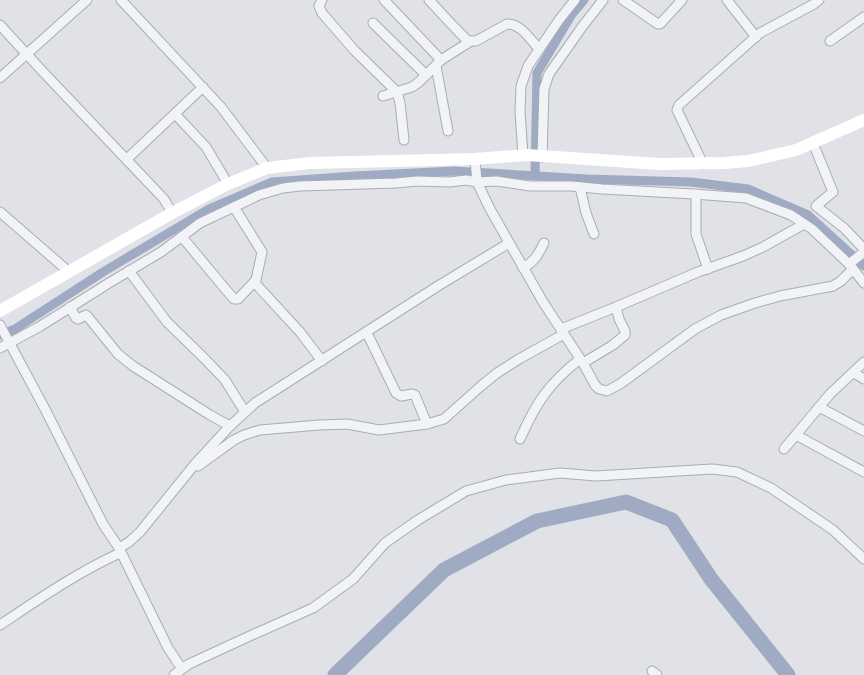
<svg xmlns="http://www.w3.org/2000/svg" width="864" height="675" viewBox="0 0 864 675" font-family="Karla,sans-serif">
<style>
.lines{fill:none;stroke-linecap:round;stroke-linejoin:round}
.canal{stroke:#9faac3;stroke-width:9}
.river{stroke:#9faac3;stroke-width:15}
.minor-casing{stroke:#a9acb4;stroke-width:11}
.minor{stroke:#f2f3f6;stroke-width:9}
.secondary{stroke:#fff;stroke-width:12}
</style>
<rect width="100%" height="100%" fill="#e0e2e7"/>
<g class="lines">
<g class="canal">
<path d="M535,176L537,73L572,14L584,0"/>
<path d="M0,335L15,329L103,272L207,210L272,182L355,176L454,171L587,179L691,182L748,189L808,215L864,266"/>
</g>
<path class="river" d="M335,675L444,570L537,521L626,502L672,520L711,579L788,675"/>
<g class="minor-casing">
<g id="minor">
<path d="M121,0L221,107L267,168"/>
<path d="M322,0L319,6L322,13L354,50L397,92L400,103L404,140"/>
<path d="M384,0L441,60"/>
<path d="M429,0L454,27L468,41H476L507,24C520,23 531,40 539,49"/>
<path d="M623,0L658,24H660L682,0"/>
<path d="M727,0L756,37"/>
<path d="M373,23L426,75"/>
<path d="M0,25L45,74L164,199L172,213"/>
<path d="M830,41L864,17"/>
<path d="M436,66L448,131"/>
<path d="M0,78L87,0"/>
<path d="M383,96L412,87L419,82L441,60L471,41"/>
<path d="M175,114L206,147L228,184"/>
<path d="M813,143L833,192L816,206L844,228L864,249"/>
<path d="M523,155L520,112L521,86L528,66L559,20L575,0"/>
<path d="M542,157L544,89L549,74L582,27L603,0"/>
<path d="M127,159L203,87"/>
<path d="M475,159L477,182L490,209L543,302L583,363L595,385L599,389L607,391L620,384L695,329L721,315L755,303L780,296L833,286L841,281L853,269"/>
<path d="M703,164L677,110L679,105L760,33L814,4L819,0"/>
<path d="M580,187L586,213L594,234"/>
<path d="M696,194V234L708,269"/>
<path d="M0,212L68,271"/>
<path d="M182,237L227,291L234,299H238L256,280L262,252L234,207"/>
<path d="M849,264L864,252"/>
<path d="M523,268C535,261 538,255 544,243"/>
<path d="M129,271L167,322L204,358L225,380L245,412"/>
<path d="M254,282L300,332L322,361"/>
<path d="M70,307L76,318L78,319L86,315L88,317L118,354L133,366L210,415L230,426"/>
<path d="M0,325L45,409L103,524L119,548L168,648L182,669"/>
<path d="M561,329L616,307"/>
<path d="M367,333L396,393L401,396L412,394L415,395L427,424"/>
<path d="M0,348L39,327L109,283L161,252L200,223L259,195L283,188L300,186L396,183L417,181L449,182L466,180L477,182L496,181L530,186H571L602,189L694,194L746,198L791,215L812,229L849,264L864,283"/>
<path d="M583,363L613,345L625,335V331L619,319L616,307L698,272L743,256L763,247L804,224"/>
<path d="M854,373L864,379"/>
<path d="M819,407L864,431"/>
<path d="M796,435L864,472"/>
<path d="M520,439C536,403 549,383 580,359"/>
<path d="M784,449L830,394L864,362"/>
<path d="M198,466L234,440L244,435L260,430L319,425L347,424L379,430L427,424L444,419L481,386L497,373L519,359L564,334"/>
<path d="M119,548L129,542L140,532L195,464L229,427L255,403L438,286L509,243"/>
<path d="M0,625C39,599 78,572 120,553"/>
<path d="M652,671L657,675"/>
<path d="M174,675L189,664L252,635L313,608L353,579L385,543L418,520L466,491L506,480L560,473L596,476L712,469L737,472L771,488L833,530L864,559"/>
</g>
</g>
<use href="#minor" class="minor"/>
<path class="secondary" d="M0,311L172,213L228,184L267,168L310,163L475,159L527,155L659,164L724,163L748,161L796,150L864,120"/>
</g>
</svg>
